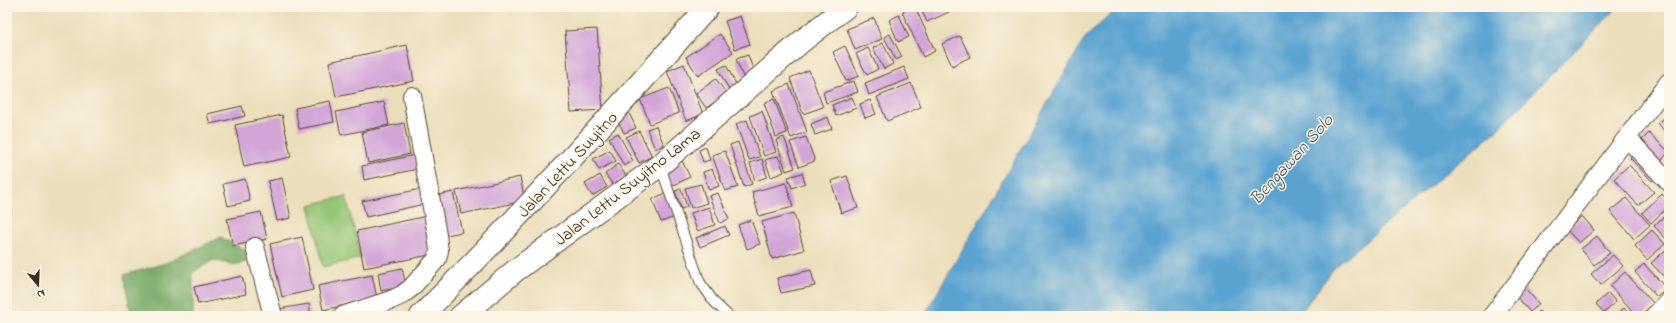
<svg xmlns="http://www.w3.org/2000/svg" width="1676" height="323" viewBox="0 0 1676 323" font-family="'Indie Flower',sans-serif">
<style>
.green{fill:#95c676;stroke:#68784a}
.forest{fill:#78ab67;stroke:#5a6a42}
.water{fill:#5aa3d1;stroke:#4a6678}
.building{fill:#d2a4d8}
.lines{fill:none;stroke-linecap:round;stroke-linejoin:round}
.lane-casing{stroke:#554536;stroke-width:11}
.street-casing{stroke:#554536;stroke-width:20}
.secondary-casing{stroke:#554536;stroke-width:24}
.lane{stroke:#fff;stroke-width:9}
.street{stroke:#fff;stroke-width:18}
.secondary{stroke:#fff;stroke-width:22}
.labels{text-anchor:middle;stroke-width:3;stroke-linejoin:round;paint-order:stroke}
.street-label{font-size:17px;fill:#3b2a1e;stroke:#fcf5e5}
.water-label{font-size:18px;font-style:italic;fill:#475a66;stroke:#fcf5e5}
</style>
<rect width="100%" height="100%" fill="#fcf5e5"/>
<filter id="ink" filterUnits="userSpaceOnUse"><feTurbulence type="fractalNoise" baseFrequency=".025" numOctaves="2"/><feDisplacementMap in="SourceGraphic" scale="8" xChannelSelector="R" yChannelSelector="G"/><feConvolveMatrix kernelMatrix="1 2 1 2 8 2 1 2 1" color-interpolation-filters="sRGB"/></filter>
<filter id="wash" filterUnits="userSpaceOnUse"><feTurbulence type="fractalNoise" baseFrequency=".012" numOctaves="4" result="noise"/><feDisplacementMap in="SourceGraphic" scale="16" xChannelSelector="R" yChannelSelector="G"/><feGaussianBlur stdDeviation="0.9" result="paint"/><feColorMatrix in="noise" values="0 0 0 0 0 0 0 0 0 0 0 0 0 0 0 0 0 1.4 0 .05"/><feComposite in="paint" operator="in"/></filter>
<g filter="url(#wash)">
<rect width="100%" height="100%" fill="#ebdebb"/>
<path class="green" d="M346,196L361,258L323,267L309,205Z"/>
<path class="forest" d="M221,237L246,251V262L232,265L214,260L193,272V316H131L124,275L166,263Z"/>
<path class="water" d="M1119,7H1618L1496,131L1335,267L1298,316H924L1085,38Z"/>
<g id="blocks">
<g class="building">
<path d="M913,7H915L935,51L923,57L902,12Z"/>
<path d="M920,7H946L949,12L927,22Z"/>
<path d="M899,15L909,37L898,42L889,20Z"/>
<path d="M740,16L750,44L735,49L725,21Z"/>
<path d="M874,18L882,39L855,50L847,29Z"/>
<path d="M597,29L603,110L571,112L565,31Z"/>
<path d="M720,34L733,52L698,76L686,57Z"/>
<path d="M890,34L902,57L896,60L884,37Z"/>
<path d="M960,36L970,57L952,66L942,44Z"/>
<path d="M883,43L893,64L884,69L873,48Z"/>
<path d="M407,45L414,81L336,97L329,62Z"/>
<path d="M845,46L859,76L846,81L833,52Z"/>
<path d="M868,48L878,69L867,75L856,54Z"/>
<path d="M748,55L754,72L743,77L736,59Z"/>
<path d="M684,64L703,114L686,121L667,71Z"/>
<path d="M726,65L737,86L729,90L718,69Z"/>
<path d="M904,67L909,79L869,95L865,83Z"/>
<path d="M809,70L823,107L803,114L790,78Z"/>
<path d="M716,79L727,94L706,108L696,93Z"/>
<path d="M854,81L858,92L826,103L823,92Z"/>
<path d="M911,83L921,107L887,121L877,97Z"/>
<path d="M789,84L807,132L791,138L773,91Z"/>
<path d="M669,88L679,113L650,124L640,99Z"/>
<path d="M852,97L856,108L836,116L832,105Z"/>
<path d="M774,99L787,133L776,137L764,103Z"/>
<path d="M870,100L876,114L865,118L860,104Z"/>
<path d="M330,101L334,122L299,129L295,108Z"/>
<path d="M384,102L389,125L341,135L336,112Z"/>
<path d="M242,106L245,116L210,124L207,114Z"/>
<path d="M762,111L776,152L764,156L750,116Z"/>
<path d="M629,113L636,128L624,133L617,119Z"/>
<path d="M282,115L291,157L244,167L235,125Z"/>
<path d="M828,117L832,129L815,135L811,124Z"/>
<path d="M1665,118L1669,122V137L1658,123Z"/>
<path d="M747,120L760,157L749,160L736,124Z"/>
<path d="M404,123L410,154L368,163L362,132Z"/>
<path d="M656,126L664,145L655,149L647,129Z"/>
<path d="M639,131L652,156L639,163L626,137Z"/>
<path d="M618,133L633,161L624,166L609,138Z"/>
<path d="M1649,133L1669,152L1659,163L1639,143Z"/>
<path d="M784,137L795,168L786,171L776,140Z"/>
<path d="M806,137L815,161L799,167L790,142Z"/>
<path d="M738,142L752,184L744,187L730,145Z"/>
<path d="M706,147L710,160L703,162L699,150Z"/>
<path d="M610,150L616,161L599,170L593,159Z"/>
<path d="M1639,150L1660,173L1652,181L1630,158Z"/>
<path d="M725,151L738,187L725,191L712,155Z"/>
<path d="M415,155L418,169L364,180L362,166Z"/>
<path d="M778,156L784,172L771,177L765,160Z"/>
<path d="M762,159L767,177L755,181L750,163Z"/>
<path d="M682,161L690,177L672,186L664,170Z"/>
<path d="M618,164L626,176L613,185L605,174Z"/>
<path d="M1629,165L1654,192L1638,205L1614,179Z"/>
<path d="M712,169L719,186L709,190L703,172Z"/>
<path d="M802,173L805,183L792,188L788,177Z"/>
<path d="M600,175L607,187L592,196L585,184Z"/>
<path d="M847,176L858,208L841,213L831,181Z"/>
<path d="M520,177L525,201L461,214L456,191Z"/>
<path d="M282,178L291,218L277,221L268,181Z"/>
<path d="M245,179L250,201L228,206L223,184Z"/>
<path d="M786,183L793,207L759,216L752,192Z"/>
<path d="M701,184L707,203L691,208L685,188Z"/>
<path d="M426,188L429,203L366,217L362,201Z"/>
<path d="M681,189L687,207L681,209L675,191Z"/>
<path d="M453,192L462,232L442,236L434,196Z"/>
<path d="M666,193L675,217L661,222L652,199Z"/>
<path d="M718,193L729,219L720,223L709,196Z"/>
<path d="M1662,194L1669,202V206L1651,223L1642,213Z"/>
<path d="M1626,198L1650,225L1634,239L1610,211Z"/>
<path d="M709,207L715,225L697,231L691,213Z"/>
<path d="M261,212L267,239L233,246L227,219Z"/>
<path d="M794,213L804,250L772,259L762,222Z"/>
<path d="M427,216L435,254L364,268L357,231Z"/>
<path d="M1582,216L1594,230L1579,243L1567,230Z"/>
<path d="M1663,217L1669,224V242L1654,226Z"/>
<path d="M751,220L760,244L747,249L738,225Z"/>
<path d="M725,226L729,235L700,247L696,238Z"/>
<path d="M1652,230L1665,244L1647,260L1635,246Z"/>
<path d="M1597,236L1610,253L1594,265L1581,249Z"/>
<path d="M302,237L313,290L282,297L270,244Z"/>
<path d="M1669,247V279L1667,280L1651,263Z"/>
<path d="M1613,255L1623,266L1601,285L1591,274Z"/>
<path d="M1644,264L1667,289L1657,297L1635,272Z"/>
<path d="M402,268L406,286L381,291L378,273Z"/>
<path d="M811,270L815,286L781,293L777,278Z"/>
<path d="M1625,272L1655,305L1643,316H1637L1610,286Z"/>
<path d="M372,275L377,298L323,310L318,286Z"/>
<path d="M242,276L246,294L198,304L194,287Z"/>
<path d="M1525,288L1539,304L1530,312L1516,296Z"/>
<path d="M1608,293L1616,302L1604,313L1596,304Z"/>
<path d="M309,304L311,316H279L278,309Z"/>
<path d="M1624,308L1631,316H1616Z"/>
<path d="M1539,311L1544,316H1533Z"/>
</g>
</g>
</g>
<g filter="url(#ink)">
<use href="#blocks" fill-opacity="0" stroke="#554536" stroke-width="1"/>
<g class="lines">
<g class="lane-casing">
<path id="lane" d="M660,165L700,282L715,303L729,316"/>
</g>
<g class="street-casing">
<g id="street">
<path d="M1627,138L1669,182"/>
<path d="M255,247L273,316"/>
<path d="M342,316L391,300L402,295L411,288L437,259L439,251L437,235L412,96"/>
<path d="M1492,316L1669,82"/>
<path d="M1654,316L1669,302"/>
</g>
</g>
<g class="secondary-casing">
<g id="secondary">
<path d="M421,316C520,217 615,112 708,7"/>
<path d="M461,316L516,270L660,165L802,41L846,7"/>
</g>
</g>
<use href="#lane" class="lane"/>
<use href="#street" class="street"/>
<use href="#secondary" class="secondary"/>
</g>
</g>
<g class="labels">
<g class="street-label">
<text transform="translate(567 164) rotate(-47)" y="6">Jalan Lettu Suyitno</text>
<text transform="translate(627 186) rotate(-38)" y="6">Jalan Lettu Suyitno Lama</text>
</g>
<g class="water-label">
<text transform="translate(1291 159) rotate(-48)" y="6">Bengawan Solo</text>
</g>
</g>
<rect width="1676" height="323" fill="none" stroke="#fcf5e5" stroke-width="24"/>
<g transform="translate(38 285) rotate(161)" stroke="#fcf5e5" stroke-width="3" paint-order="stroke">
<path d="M0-3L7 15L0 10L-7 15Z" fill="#3b2a1e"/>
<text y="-6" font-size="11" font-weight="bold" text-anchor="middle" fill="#3b2a1e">N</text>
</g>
</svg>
